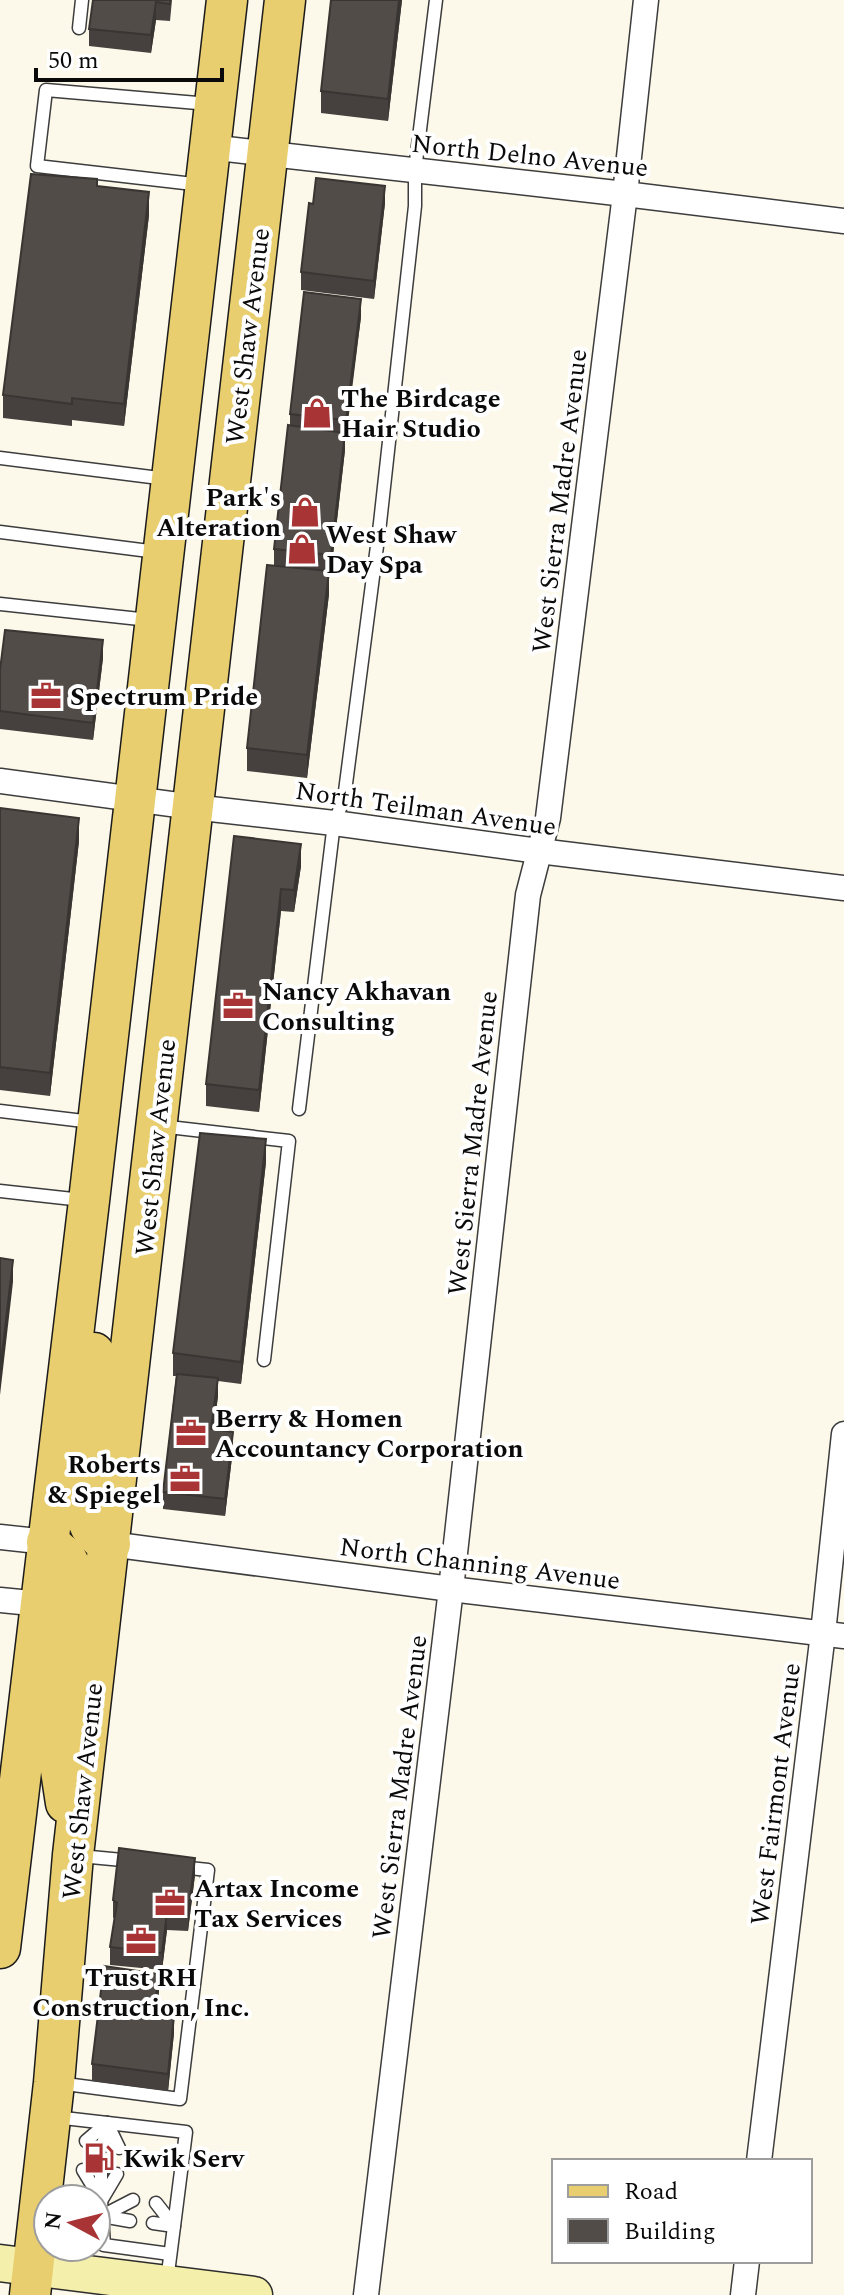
<svg xmlns="http://www.w3.org/2000/svg" width="844" height="2295" viewBox="0 0 844 2295" font-family="Spectral,serif">
<style>
.lines{fill:none;stroke-linecap:round;stroke-linejoin:round}
.service-casing{stroke:#3d3d3d;stroke-width:15}
.minor-casing{stroke:#3d3d3d;stroke-width:27}
.secondary-casing{stroke:#2c2c2c;stroke-width:39}
.primary-casing{stroke:#1b1b1b;stroke-width:43}
.service{stroke:#fff;stroke-width:12}
.minor{stroke:#fff;stroke-width:24}
.secondary{stroke:#f5efac;stroke-width:36}
.primary{stroke:#e8ce6f;stroke-width:40}
.wall{fill:#46413e}
.shaded-wall{fill:#393532}
.building{fill:#514c48;stroke:#393532;stroke-width:2}
.labels{text-anchor:middle;stroke-width:8;stroke-linejoin:round;paint-order:stroke}
.street-label{font-size:26px;fill:#0a0a0a;stroke:#fff}
.poi-label{font-size:26px;font-weight:bold;fill:#0a0a0a;stroke:#fff;text-anchor:start}
</style>
<rect width="100%" height="100%" fill="#fcf9ea"/>
<g class="lines">
<g class="service-casing">
<g id="service">
<path d="M79,28L82,0"/>
<path d="M202,185L37,166L46,90L209,104"/>
<path d="M0,458L167,479"/>
<path d="M0,532L157,552"/>
<path d="M0,604L149,620"/>
<path d="M299,1109L334,823L344,799L380,523L415,206V170L436,0"/>
<path d="M0,1111L92,1122"/>
<path d="M160,1126L289,1141L264,1360"/>
<path d="M0,1191L82,1200"/>
<path d="M80,1856L133,1861"/>
<path d="M58,2083L180,2099L208,1870L180,1867"/>
<path d="M55,2117L186,2132L167,2281"/>
<path d="M86,2141L107,2123"/>
<path d="M103,2146L107,2123L119,2148"/>
<path d="M83,2170L100,2198"/>
<path d="M101,2172V2201L117,2174"/>
<path d="M48,2193L88,2199"/>
<path d="M101,2201L104,2245L170,2254"/>
<path d="M130,2221L102,2216L133,2200"/>
<path d="M153,2223L174,2226L156,2203"/>
</g>
</g>
<g class="minor-casing">
<g id="minor">
<path d="M209,147L625,194L844,221"/>
<path d="M0,781L193,807L334,823L539,851L844,888"/>
<path d="M0,1537L47,1542"/>
<path d="M110,1544L451,1589L844,1636"/>
<path d="M0,1600L41,1604"/>
<path d="M759,2161L823,1633L844,1434"/>
<path d="M366,2295L451,1589L528,895L548,818L625,194L646,0"/>
<path d="M743,2295L747,2261"/>
</g>
</g>
<g class="secondary-casing">
<path id="secondary" d="M0,2263L254,2295"/>
</g>
<g class="primary-casing">
<g id="primary">
<path d="M94,1353L96,1371L86,1512C89,1529 95,1536 110,1544"/>
<path d="M47,1542C63,1554 71,1559 73,1580L55,1731L66,1803"/>
<path d="M0,1948L89,1201L227,0"/>
<path d="M30,2295L54,2083L73,1855L285,0"/>
</g>
</g>
<use href="#service" class="service"/>
<use href="#minor" class="minor"/>
<use href="#secondary" class="secondary"/>
<use href="#primary" class="primary"/>
</g>
<g class="wall">
<path d="M93,0H172L170,21L156,20L151,53L89,46V29Z"/>
<path d="M331,0H402L388,121L321,113V91Z"/>
<path d="M97,186L149,215L124,426L72,420V426L3,418V395Z"/>
<path d="M385,203L374,299L301,290V272L313,204Z"/>
<path d="M361,317L345,438V450L331,573L329,572V594L307,778L247,771V748L274,566V549L290,426V414Z"/>
<path d="M103,658L93,740L0,729V670Z"/>
<path d="M0,808L79,841L50,1096L0,1090Z"/>
<path d="M234,836L301,866L294,912L281,911L259,1112L206,1106V1084Z"/>
<path d="M266,1162L241,1384L218,1381V1396L214,1429L233,1449L225,1516L163,1509V1492L176,1376H173V1353Z"/>
<path d="M195,1875L188,1931L167,1930L162,1970L110,1965V1947L114,1919L113,1917V1900Z"/>
<path d="M159,1991L156,2014L174,2033L168,2091L92,2081V2064Z"/>
</g>
<g class="shaded-wall">
<path d="M399,0H402L388,121V99Z"/>
<path d="M156,2V20L151,53V35Z"/>
<path d="M385,186V203L374,299V281Z"/>
<path d="M149,192V215L124,426V404Z"/>
<path d="M361,299V317L346,438V420Z"/>
<path d="M345,433V450L331,573V555Z"/>
<path d="M329,571V594L307,778V755Z"/>
<path d="M103,640V658L93,740V723Z"/>
<path d="M79,818V841L50,1096V1073Z"/>
<path d="M301,844V866L294,912V890Z"/>
<path d="M281,889V911L259,1112V1090Z"/>
<path d="M266,1139V1162L241,1384V1362Z"/>
<path d="M13,1260V1282L0,1395V1372Z"/>
<path d="M218,1378V1396L211,1446V1429Z"/>
<path d="M233,1432V1449L225,1516V1499Z"/>
<path d="M195,1858V1875L188,1931V1914Z"/>
<path d="M167,1912V1930L162,1970V1953Z"/>
<path d="M159,1974V1991L154,2031V2013Z"/>
<path d="M174,2016V2033L168,2091V2074Z"/>
</g>
<g class="building">
<path d="M93,0H170V4L156,2L151,35L89,29Z"/>
<path d="M331,0H399L388,99L321,91Z"/>
<path d="M31,174L97,179V186L149,192L124,404L72,398V404L3,395Z"/>
<path d="M316,178L385,186L374,281L301,272L309,203L313,204Z"/>
<path d="M304,292L361,299L346,420L290,414Z"/>
<path d="M288,425L345,433L331,555L274,549Z"/>
<path d="M267,565L329,571L307,755L247,748Z"/>
<path d="M5,630L103,640L93,723L0,711V670Z"/>
<path d="M0,808L79,818L50,1073L0,1067Z"/>
<path d="M234,836L301,844L294,890L281,889L259,1090L206,1084Z"/>
<path d="M200,1133L266,1139L241,1362L173,1353Z"/>
<path d="M0,1258L13,1260L0,1372Z"/>
<path d="M177,1374L218,1378L211,1429L233,1432L225,1499L163,1492Z"/>
<path d="M119,1848L195,1858L188,1914L167,1912L162,1953L110,1947L117,1903L113,1900Z"/>
<path d="M104,1966L159,1974L154,2013L174,2016L168,2074L92,2064Z"/>
</g>
<defs>
<g id="shop-bare" transform="scale(2.4)"><path d="M-5-2.5h2.3a2.7 3.5 0 0 1 5.4 0H5L5.5 6h-11ZM-1.5-2.5h3a1.5 2.3 0 0 0-3 0Z" fill="#a93435" stroke="#fff" stroke-width="2.5" paint-order="stroke"/></g>
<g id="office-bare" transform="scale(2.4)"><path d="M-6-3h4V-5.5h4V-3h4V5H-6ZM-1-4.5V-3h2v-1.5ZM-6 0V1H6V0Z" fill="#a93435" stroke="#fff" stroke-width="2.5" paint-order="stroke"/></g>
<g id="fuel-bare" transform="scale(2.4)"><path d="M-5.5-6h7V0h2V4h1.3V-2.5L3-4.5l.8-.8L6-3V5H2.5V1h-1V6h-7ZM-4.2-4.7v3.2H.2V-4.7Z" fill="#a93435" stroke="#fff" stroke-width="2.5" paint-order="stroke"/></g>
</defs>
<g fill-rule="evenodd">
<use href="#shop-bare" x="317" y="413"/>
<use href="#shop-bare" x="305" y="512"/>
<use href="#shop-bare" x="302" y="549"/>
<use href="#office-bare" x="46" y="696"/>
<use href="#office-bare" x="238" y="1006"/>
<use href="#office-bare" x="191" y="1433"/>
<use href="#office-bare" x="185" y="1479"/>
<use href="#office-bare" x="170" y="1903"/>
<use href="#office-bare" x="141" y="1941"/>
<use href="#fuel-bare" x="99" y="2158"/>
</g>
<g class="labels">
<g class="street-label">
<text transform="translate(530 155) rotate(6)" y="9">North Delno Avenue</text>
<text transform="translate(247 336) rotate(-83)" y="9">West Shaw Avenue</text>
<text transform="translate(559 501) rotate(-83)" y="9">West Sierra Madre Avenue</text>
<text transform="translate(426 808) rotate(8)" y="9">North Teilman Avenue</text>
<text transform="translate(472 1143) rotate(-84)" y="9">West Sierra Madre Avenue</text>
<text transform="translate(155 1147) rotate(-84)" y="9">West Shaw Avenue</text>
<text transform="translate(480 1563) rotate(7)" y="9">North Channing Avenue</text>
<text transform="translate(399 1787) rotate(-83)" y="9">West Sierra Madre Avenue</text>
<text transform="translate(82 1791) rotate(-84)" y="9">West Shaw Avenue</text>
<text transform="translate(775 1794) rotate(-83)" y="9">West Fairmont Avenue</text>
</g>
<g class="poi-label">
<text x="341" y="407">The Birdcage<tspan x="341" dy="30">Hair Studio</tspan></text>
<text x="281" y="506" text-anchor="end">Park's<tspan x="281" dy="30">Alteration</tspan></text>
<text x="326" y="543">West Shaw<tspan x="326" dy="30">Day Spa</tspan></text>
<text x="70" y="705">Spectrum Pride</text>
<text x="262" y="1000">Nancy Akhavan<tspan x="262" dy="30">Consulting</tspan></text>
<text x="215" y="1427">Berry &amp; Homen<tspan x="215" dy="30">Accountancy Corporation</tspan></text>
<text x="161" y="1473" text-anchor="end">Roberts<tspan x="161" dy="30">&amp; Spiegel</tspan></text>
<text x="194" y="1897">Artax Income<tspan x="194" dy="30">Tax Services</tspan></text>
<text x="141" y="1986" text-anchor="middle">Trust RH<tspan x="141" dy="30">Construction, Inc.</tspan></text>
<text x="123" y="2167">Kwik Serv</text>
</g>
</g>
<rect x="552" y="2159" width="260" height="104" fill="#ffffff" stroke="#9d9d9d" stroke-width="2"/>
<rect x="568" y="2185" width="40" height="12" fill="#e8ce6f" stroke="#9d9d9d" stroke-width="2"/>
<text x="624" y="2199" font-size="24" fill="#0a0a0a">Road</text>
<rect x="568" y="2219" width="40" height="24" fill="#514c48" stroke="#9d9d9d" stroke-width="2"/>
<text x="624" y="2239" font-size="24" fill="#0a0a0a">Building</text>
<g transform="translate(72 2223) rotate(277)"><circle r="38" fill="#ffffff" stroke="#9d9d9d" stroke-width="2"/>
<path d="M0-6L14 30L0 20L-14 30Z" fill="#a93435"/>
<text y="-12" font-size="22" font-weight="bold" text-anchor="middle" fill="#0a0a0a">N</text>
</g>
<path d="M36 68v12h186v-12" fill="none" stroke="#0a0a0a" stroke-width="4"/>
<text x="48" y="68" font-size="24" fill="#0a0a0a" stroke="#ffffff" stroke-width="6" paint-order="stroke">50 m</text>
</svg>
